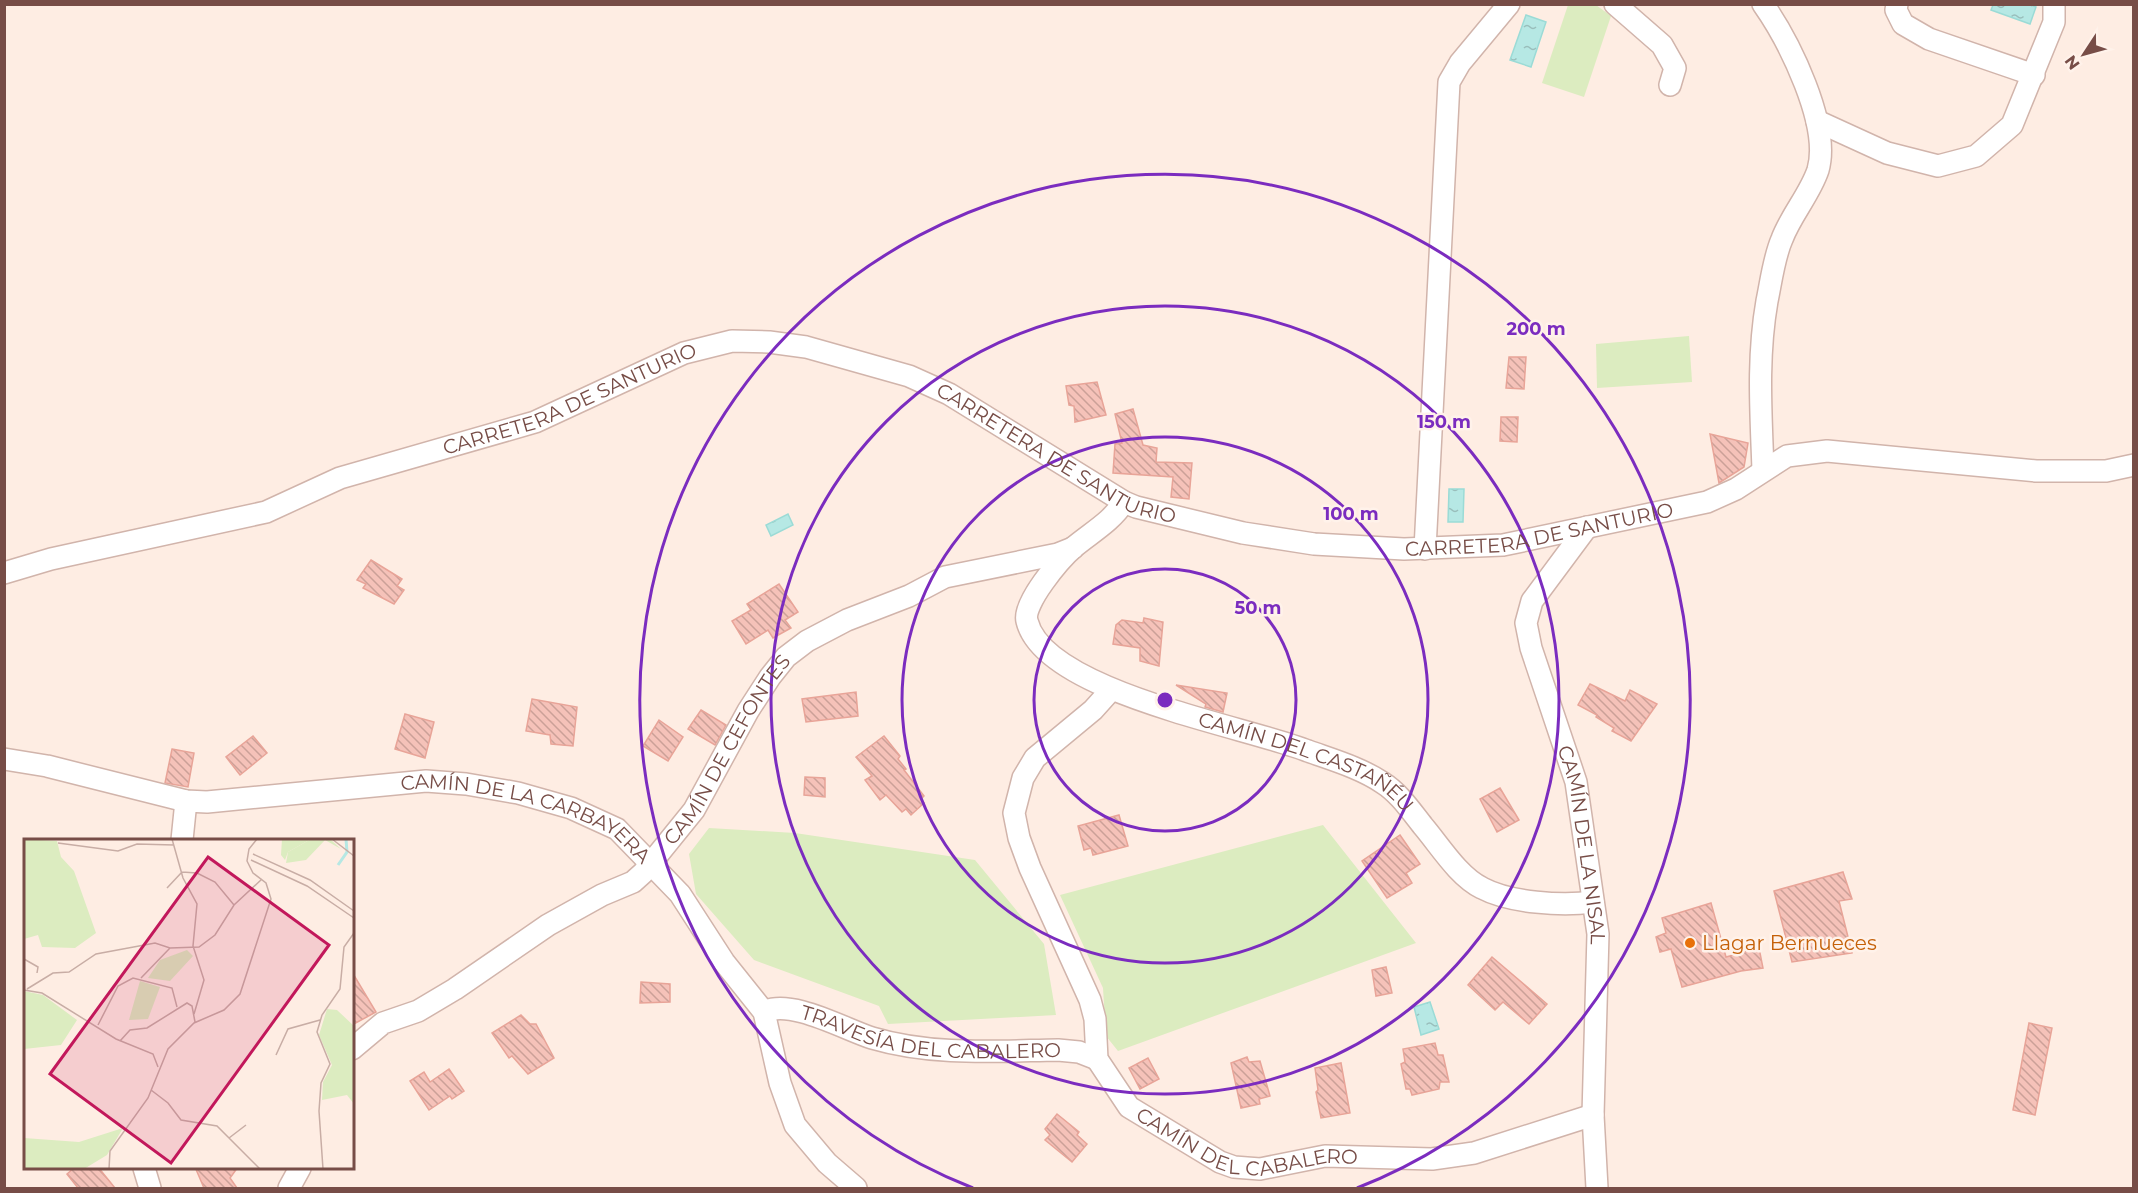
<svg xmlns="http://www.w3.org/2000/svg" width="2138" height="1193" viewBox="0 0 2138 1193" font-family="Montserrat,sans-serif">
<style>
.grass{fill:#dcecc0}
.water{fill:url(#water-ripples);stroke:#9bdbd6;stroke-width:1.5}
.building{fill:url(#building-back-hatch);stroke:#e8a498;stroke-width:1.5}
.lines{fill:none;stroke-linecap:round;stroke-linejoin:round}
.minor-casing{stroke:#d1b4ab;stroke-width:24}
.minor{stroke:#fff;stroke-width:21}
.ring{fill:none;stroke:#7b2cbf;stroke-width:3}
.food-dot{fill:#e8710a;stroke:#fff2ea;stroke-width:2}
.labels{text-anchor:middle;stroke-width:5;stroke-linejoin:round;paint-order:stroke}
.street-label{font-size:20px;fill:#774d47;stroke:#fff2ea}
.food-label{font-size:20px;fill:#c56008;stroke:#fff2ea;text-anchor:start}
.inset-river{fill:none;stroke:#b6e8e4;stroke-width:3}
.inset-road{fill:none;stroke:#c8ada5;stroke-width:1.5}
.view{fill:#c2185b;fill-opacity:0.15;stroke:#c2185b;stroke-width:3}
.inset-edge{fill:none;stroke:#774d47;stroke-width:3}
.centre{fill:#7b2cbf;stroke:#fff2ea;stroke-width:3}
.ring-label{font-size:18px;text-anchor:middle;font-weight:bold;fill:#7b2cbf;stroke:#fff2ea;stroke-width:5;stroke-linejoin:round;paint-order:stroke}
</style>
<defs>
<pattern id="water-ripples" width="26" height="14" patternUnits="userSpaceOnUse" patternTransform="scale(1.5)"><rect width="26" height="14" fill="#b6e8e4"/><path d="M2 4q2-2 4 0t4 0M15 11q2-2 4 0t4 0" fill="none" stroke="#99bebb"/></pattern>
<pattern id="building-back-hatch" width="6" height="6" patternUnits="userSpaceOnUse" patternTransform="scale(1.5)"><rect width="6" height="6" fill="#f5c2b9"/><path d="M-1 5l2 2M0 0l6 6M5-1l2 2" fill="none" stroke="#cba098"/></pattern>
</defs>
<rect width="100%" height="100%" fill="#feede3"/>
<g class="grass">
<path d="M1568,5H1596L1611,16L1584,97L1542,83Z"/>
<path d="M1689,336L1692,382L1597,388L1596,344Z"/>
<path d="M1323,825L1416,943L1118,1051L1106,1036L1103,988L1060,895Z"/>
<path d="M709,828L795,833L975,860L1044,944L1056,1015L888,1024L879,1006L754,960L696,894L689,854Z"/>
</g>
<g class="water">
<path d="M1993,5H2031L2036,7L2030,24L1991,10Z"/>
<path d="M1526,15L1546,22L1531,67L1510,60Z"/>
<path d="M1449,489H1464L1463,522H1448Z"/>
<path d="M788,514L793,525L771,536L766,525Z"/>
<path d="M1430,1002L1439,1029L1421,1035L1414,1007Z"/>
</g>
<g class="building">
<path d="M1509,357H1526L1524,389L1506,388Z"/>
<path d="M1097,382L1106,415L1075,422L1074,406L1069,405L1066,386Z"/>
<path d="M1133,409L1143,445L1157,448L1156,462L1192,463L1189,499L1171,497L1173,477L1113,473L1115,444L1122,443L1115,414Z"/>
<path d="M1501,417H1518L1517,442L1500,441Z"/>
<path d="M1710,434L1748,443L1744,467L1719,483Z"/>
<path d="M371,560L402,579L397,586L404,590L394,604L363,588L366,584L357,580Z"/>
<path d="M779,584L798,612L785,620L791,628L773,638L768,630L746,644L732,621L751,610L747,604Z"/>
<path d="M1144,618L1163,622L1159,666L1140,661V648L1113,644L1116,625L1122,620L1143,623Z"/>
<path d="M1590,684L1625,701L1630,690L1657,704L1631,741L1612,731L1614,728L1596,717L1597,715L1578,705Z"/>
<path d="M1176,685L1227,693L1223,712L1205,707L1206,704Z"/>
<path d="M856,692L858,716L806,722L802,699Z"/>
<path d="M532,699L577,707L573,746L551,744L550,735L526,731Z"/>
<path d="M701,710L726,725L715,745L688,729Z"/>
<path d="M405,714L434,722L425,758L395,749Z"/>
<path d="M659,720L683,737L668,761L643,746Z"/>
<path d="M253,736L267,753L240,775L226,757Z"/>
<path d="M884,736L900,756L898,759L906,769L904,770L924,796L921,799L924,803L911,815L906,809L902,812L886,795L880,800L865,780L872,776L856,757Z"/>
<path d="M172,749L194,753L188,787L165,783Z"/>
<path d="M805,777L825,778V797L804,795Z"/>
<path d="M1500,788L1519,820L1497,832L1480,799Z"/>
<path d="M1119,815L1128,846L1093,855L1091,848L1084,850L1078,826Z"/>
<path d="M1400,835L1420,864L1406,873L1412,883L1387,898L1362,861Z"/>
<path d="M1843,872L1852,899L1839,901L1852,953L1792,962L1774,891Z"/>
<path d="M1711,903L1726,957L1759,948L1763,968L1741,971L1682,987L1671,949L1660,952L1656,937L1666,933L1662,918Z"/>
<path d="M1492,957L1547,1004L1529,1024L1503,1002L1495,1010L1468,985Z"/>
<path d="M1386,967L1392,993L1376,996L1372,970Z"/>
<path d="M352,972L376,1012L352,1025Z"/>
<path d="M641,982L670,984V1002L640,1003Z"/>
<path d="M521,1015L530,1024H536L554,1058L528,1074L512,1056L509,1058L492,1033Z"/>
<path d="M2029,1023L2052,1028L2035,1115L2013,1110Z"/>
<path d="M1435,1043L1438,1055H1443L1449,1082H1440L1439,1089L1412,1095L1410,1089H1406L1401,1064L1405,1062L1403,1049Z"/>
<path d="M1247,1057L1249,1062L1260,1061L1270,1096L1259,1099L1260,1104L1241,1108L1231,1063Z"/>
<path d="M1148,1058L1159,1079L1140,1089L1129,1068Z"/>
<path d="M1341,1063L1350,1113L1321,1118L1316,1092L1318,1090L1315,1068Z"/>
<path d="M449,1069L464,1091L452,1099L450,1096L429,1110L410,1081L424,1072L430,1082Z"/>
<path d="M1057,1114L1079,1132L1077,1135L1087,1144L1072,1162L1045,1140L1050,1135L1045,1129Z"/>
<path d="M75,1167H98L115,1188H78L67,1174Z"/>
<path d="M195,1167H238L230,1178L237,1188H204Z"/>
</g>
<g class="lines">
<g class="minor-casing">
<g id="minor">
<path d="M1615,4L1662,45L1675,68L1670,85"/>
<path d="M1763,4C1789,41 1831,125 1818,170C1810,194 1791,215 1782,239C1774,257 1771,282 1767,301C1757,358 1761,413 1763,470"/>
<path d="M1897,4L1896,10L1903,24L1929,39L2034,75"/>
<path d="M1817,121L1887,153L1938,166L1976,156L2012,125L2054,22V4"/>
<path id="s1" d="M1124,502C1111,522 1092,532 1074,547C1060,559 1022,604 1027,621C1044,692 1245,726 1308,751C1333,760 1361,768 1383,783C1399,793 1411,811 1423,826C1440,846 1458,876 1482,888C1510,903 1562,906 1593,902"/>
<path id="s2" d="M1587,527L1532,601L1526,623L1531,648L1576,782L1598,934L1593,1115L1597,1188"/>
<path d="M1425,549L1449,82L1460,63L1509,4"/>
<path id="s3" d="M4,573L51,559L266,512L340,478L535,422L684,353L732,341L769,342L806,347L909,376L949,394L1124,502L1136,507L1243,533L1314,544L1404,549L1503,545L1707,502L1736,489L1787,456L1827,451L2036,471H2106L2134,465"/>
<path id="s4" d="M1111,690L1093,710L1035,758L1023,778L1014,813L1019,838L1030,868L1090,1000L1095,1019L1097,1059L1129,1107L1220,1162L1234,1167L1260,1169L1325,1156L1432,1159L1474,1153L1593,1115"/>
<path id="s5" d="M4,759L47,766L186,801L207,802L426,781L466,784L518,793L571,808L617,829L680,894L724,962L764,1012L780,1083L795,1125L827,1163L856,1188"/>
<path d="M182,840L186,801"/>
<path id="s6" d="M764,1012C790,998 846,1030 872,1038C933,1056 996,1051 1058,1050L1079,1052L1097,1059"/>
<path id="s7" d="M352,1049L383,1023L418,1011L455,989L548,925L602,895L633,882L643,873L694,810L748,711L770,677L786,657L807,641L847,620L909,596L945,577L1058,554L1073,548"/>
<path d="M144,1168L150,1188"/>
<path d="M289,1188L300,1168"/>
</g>
</g>
<use href="#minor" class="minor"/>
</g>
<g class="ring">
<circle cx="1165" cy="700" r="131"/>
<circle cx="1165" cy="700" r="263"/>
<circle cx="1165" cy="700" r="394"/>
<path d="M973 1188A525 525 0 1 1 1357 1188"/>
</g>
<circle class="food-dot" cx="1690" cy="943" r="6"/>
<g class="labels">
<g class="street-label">
<text dy="7" stroke="none"><textPath href="#s3" startOffset="594">CARRETERA DE SANTURIO</textPath></text>
<text dy="7" stroke="none"><textPath href="#s3" startOffset="1116">CARRETERA DE SANTURIO</textPath></text>
<text dy="7" stroke="none"><textPath href="#s3" startOffset="1620">CARRETERA DE SANTURIO</textPath></text>
<text dy="7" stroke="none"><textPath href="#s7" startOffset="492">CAMÍN DE CEFONTES</textPath></text>
<text dy="7" stroke="none"><textPath href="#s1" startOffset="478">CAMÍN DEL CASTAÑÉU</textPath></text>
<text dy="7" stroke="none"><textPath href="#s5" startOffset="536">CAMÍN DE LA CARBAYERA</textPath></text>
<text dy="7" stroke="none"><textPath href="#s2" startOffset="345">CAMÍN DE LA NISAL</textPath></text>
<text dy="7" stroke="none"><textPath href="#s6" startOffset="171">TRAVESÍA DEL CABALERO</textPath></text>
<text dy="7" stroke="none"><textPath href="#s4" startOffset="610">CAMÍN DEL CABALERO</textPath></text>
</g>
<g class="food-label">
<text x="1702" y="950">Llagar Bernueces</text>
</g>
</g>
<g transform="translate(24 839)">
<rect width="330" height="330" fill="#feede3"/>
<path d="M0,0L33,2L37,18L50,32L72,94L51,109L18,108L14,96L0,100ZM258,0H287L264,13L261,21L257,16ZM163,111L169,117L146,142L124,139L136,121ZM116,142L136,148L124,180L105,181ZM0,152L19,156L53,181L37,206L0,210ZM303,170L313,171L330,187V265L323,256L298,261L299,243L308,226L295,196ZM99,289L83,316L60,330H0V299L55,303Z" fill="#dcecc0"/>
<path d="M287,0H306L317,10L301,1L282,21L262,24L264,13Z" fill="#dcecc0"/>
<path class="inset-river" d="M314,26L323,13L322,0"/>
<path class="inset-road" d="M148,0L159,39L173,65L169,107L180,141L170,175M308,0L330,17M34,4L94,12L113,5L150,6M229,15L286,41L330,72M227,21L283,47L330,79M143,49L158,33L173,34L191,43L210,66M0,120L14,128L13,134M117,139L146,109M3,150L29,134L45,133L72,115L131,104L146,109L175,108L191,96L210,66L238,40M0,151L18,154L92,200L129,215L134,228M74,186L94,147L109,139L148,149L153,168M96,202L106,191L123,189L163,164L168,167L171,183M252,216L264,190L296,181M127,251L144,264L157,281L193,287L236,330M205,299L222,286M85,330L86,312L124,259L144,210L170,184L200,171L216,155L247,60L242,44L229,34L223,22L225,10L233,0M299,330L295,272L297,244L306,225L293,193L298,176L316,150L320,108L330,94"/>
<path class="view" d="M184,18L305,106L147,324L26,235Z"/>
<rect width="330" height="330" class="inset-edge"/>
</g>
<circle cx="1165" cy="700" r="9" class="centre"/>
<g class="ring-label">
<text x="1536" y="335">200 m</text>
<text x="1444" y="428">150 m</text>
<text x="1351" y="520">100 m</text>
<text x="1258" y="614">50 m</text>
</g>
<rect width="2138" height="1193" fill="none" stroke="#774d47" stroke-width="12"/>
<g transform="translate(2084 54) rotate(234)" stroke="#fff2ea" stroke-width="4.5" paint-order="stroke">
<path d="M0-4.5L10 22L0 15L-10 22Z" fill="#774d47"/>
<text y="-9" font-size="16" font-weight="bold" text-anchor="middle" fill="#774d47">N</text>
</g>
</svg>
